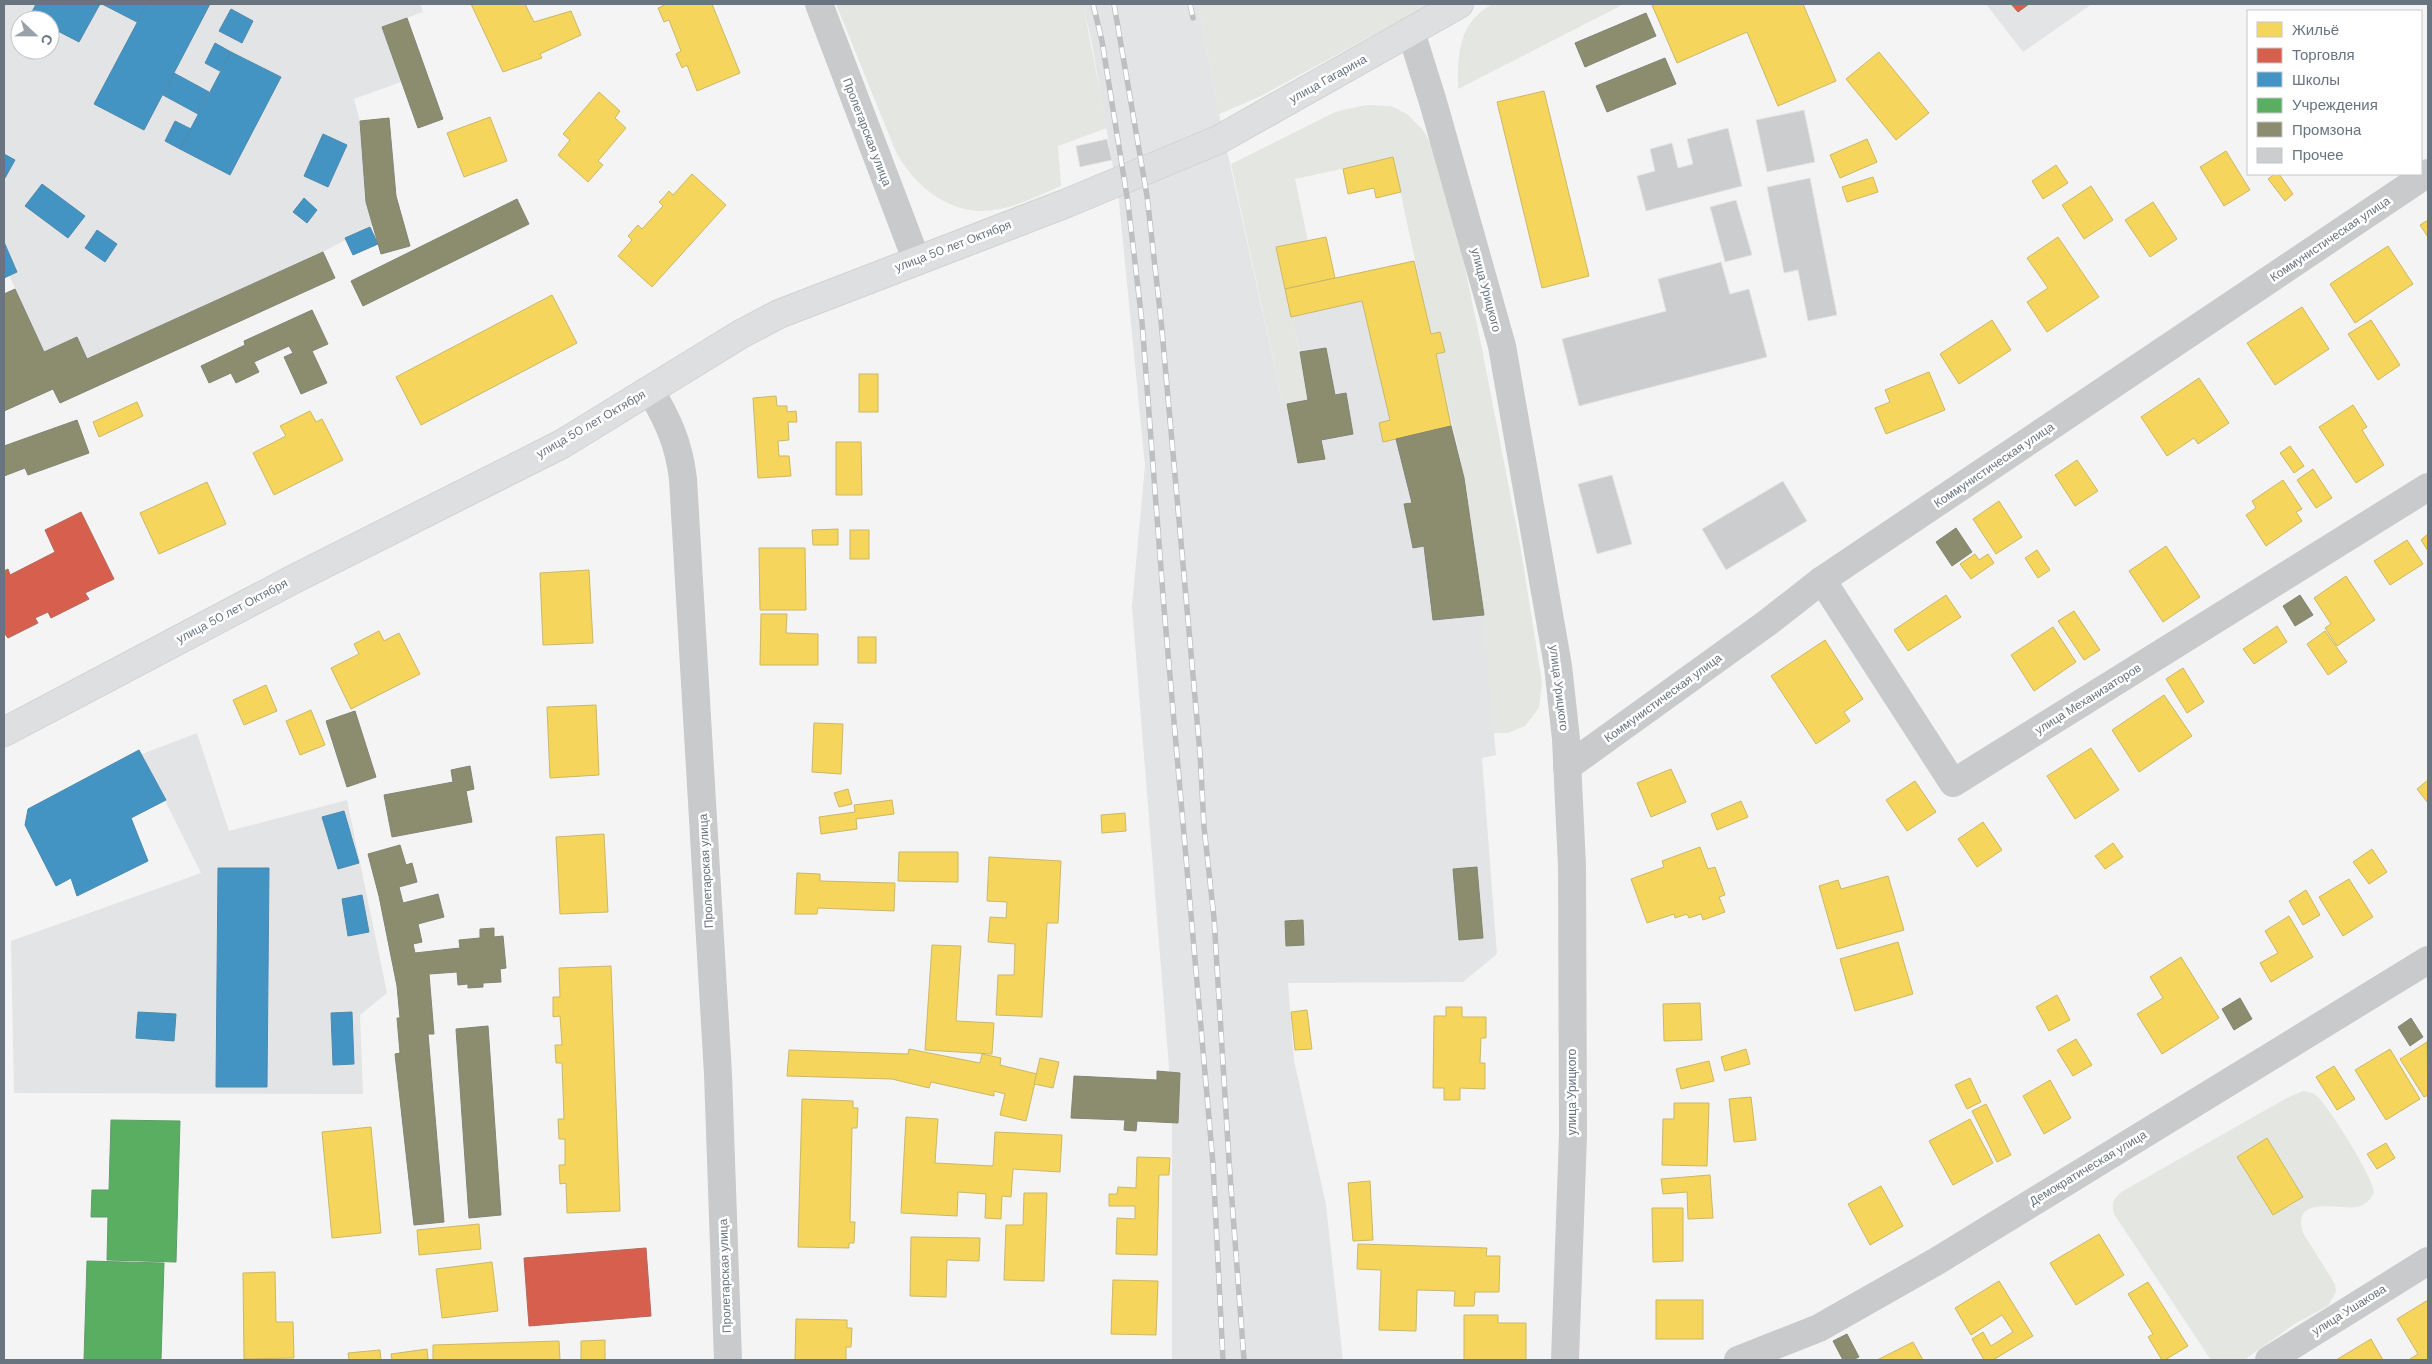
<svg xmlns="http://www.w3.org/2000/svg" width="2432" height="1364" viewBox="0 0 2432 1364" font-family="'DM Sans',sans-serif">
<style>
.built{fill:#e3e4e5;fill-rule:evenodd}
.green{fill:#e3e6e1}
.homes{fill:#f6d55c;stroke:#cbb867}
.shops{fill:#d6604d;stroke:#b5665c}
.schools{fill:#4393c3;stroke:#4e8aaf}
.public{fill:#5aae61;stroke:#5e9d6a}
.industry{fill:#8c8c6e;stroke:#818573}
.building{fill:#cccdce;stroke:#e4e4e4}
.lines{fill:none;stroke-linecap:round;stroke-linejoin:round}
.major-casing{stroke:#d1d2d3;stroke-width:30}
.minor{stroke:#c9cacb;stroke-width:28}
.major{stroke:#dedfe0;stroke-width:28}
.rail-casing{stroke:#bebfc0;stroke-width:5.5}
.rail{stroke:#fff;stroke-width:4;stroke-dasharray:11;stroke-linecap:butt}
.labels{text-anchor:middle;stroke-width:5;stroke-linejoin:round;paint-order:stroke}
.street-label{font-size:12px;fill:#687480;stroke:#fff}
</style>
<rect width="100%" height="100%" fill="#f4f4f4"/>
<g class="built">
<path d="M4,4H420L423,12L382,27L401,82L354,99L360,121L366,202L373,225L323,252L87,359L77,337L44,352L9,275L17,272L4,242ZM20,20H50V50H20Z"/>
<path d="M1083,4H1198L1219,114L1283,405L1300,352L1276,247L1326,237L1335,278L1414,261L1431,334L1440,332L1445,352L1436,354L1464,478L1484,615L1496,755L1482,758L1497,954L1463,982L1288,983L1294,1060L1326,1205L1343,1360H1172V1105L1132,606L1145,466L1119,202L1092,44Z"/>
<path d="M1986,4H2092L2023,52Z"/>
<path d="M197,733L229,831L347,800L387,993L360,1015L363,1094L14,1093L11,941L201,873L142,754Z"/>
</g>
<g class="green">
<path d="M836,4H1083L1107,128L1058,146L1061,186C1041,194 1021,205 1000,209C955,219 916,189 896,152Z"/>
<path d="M1198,4H1430L1259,97L1219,114Z"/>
<path d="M1493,4H1624L1458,89C1457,55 1459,21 1493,4Z"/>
<path d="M1366,105L1391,106L1407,114L1423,130L1433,148L1457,230L1482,349L1520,545L1542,682L1539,708L1525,726L1508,733H1494C1486,649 1479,565 1464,481C1457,438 1445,396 1436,354L1445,352L1440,333L1431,334L1393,158L1295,179L1308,241L1276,247L1300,352L1308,400L1283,405L1231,164L1335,112Z"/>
<path d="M2303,1091C2309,1092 2314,1093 2318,1097C2330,1109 2373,1177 2374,1192C2371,1200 2365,1205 2357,1207C2342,1210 2290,1194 2303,1233L2335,1284L2336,1292L2328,1306L2296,1323L2244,1360H2211L2114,1214C2111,1203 2114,1197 2123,1191L2285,1099Z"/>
</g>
<g class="homes">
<path d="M471,4H525L534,22L571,11L581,35L540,54L542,58L503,72Z"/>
<path d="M663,4H712L740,73L697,91L687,65L682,68L676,54L681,51L669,20L664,22L658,8L663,6Z"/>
<path d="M1656,4H1803L1836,81L1778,106L1747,32L1677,63L1652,5Z"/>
<path d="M1879,52L1929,113L1896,140L1846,79Z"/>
<path d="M1544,91L1589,276L1542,288L1497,102Z"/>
<path d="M599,92L620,111L615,118L626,128L598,161L603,165L588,182L558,155L570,140L563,134Z"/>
<path d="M490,117L507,161L464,177L447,133Z"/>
<path d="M1867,139L1877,162L1840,178L1830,155Z"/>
<path d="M2226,151L2250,190L2224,206L2200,167Z"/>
<path d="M1393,157L1401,192L1376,198L1374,188L1348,194L1343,169Z"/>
<path d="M2056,165L2068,183L2043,199L2032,181Z"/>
<path d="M692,174L726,205L652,287L618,256L632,240L628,236L638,225L642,229L663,206L659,202L664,197L669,191L673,195Z"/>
<path d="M2275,174H2279L2293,194L2285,201L2268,179Z"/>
<path d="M1873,177L1878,192L1847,202L1842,187Z"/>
<path d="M2091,186L2113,220L2084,239L2062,205Z"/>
<path d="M2153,202L2177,239L2150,257L2125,220Z"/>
<path d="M2428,220V237L2420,225Z"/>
<path d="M1326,237L1335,278L1285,289L1276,247Z"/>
<path d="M2058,237L2099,297L2047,332L2027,302L2048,288L2027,258Z"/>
<path d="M2388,246L2413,284L2355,323L2330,284Z"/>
<path d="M1414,261L1431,334L1440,332L1445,352L1436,354L1451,426L1383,442L1379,423L1390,420L1362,301L1291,317L1285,289Z"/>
<path d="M552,295L577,343L421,425L396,377Z"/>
<path d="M2302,307L2329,349L2275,385L2247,343Z"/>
<path d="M1992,320L2011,350L1959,384L1940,354Z"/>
<path d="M2371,320L2400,365L2378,380L2348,334Z"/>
<path d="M1929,372L1945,410L1886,434L1875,408L1890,402L1885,390Z"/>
<rect x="859" y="374" width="19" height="38"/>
<path d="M2199,378L2229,423L2198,444L2194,438L2167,456L2141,417Z"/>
<path d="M776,396L777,406H787V412L796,411L797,422H788L789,440L778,441L779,456H789L791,476L758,478L753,398Z"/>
<path d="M137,402L143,416L99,437L93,422Z"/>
<path d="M2353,405L2367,427L2362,430L2384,465L2356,483L2319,427Z"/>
<path d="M310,411L316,422L322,419L343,460L274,495L253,453L286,436L280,426Z"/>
<path d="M836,442H861L862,495H836Z"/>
<path d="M2290,446L2304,466L2294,473L2280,453Z"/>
<path d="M2077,460L2098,491L2075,506L2055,475Z"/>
<path d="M2313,469L2332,498L2316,508L2297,480Z"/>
<path d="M2283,480L2302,509L2296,512L2302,521L2266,546L2246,515L2256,508L2252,501Z"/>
<path d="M207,482L226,524L159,554L140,513Z"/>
<path d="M1999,501L2022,537L1996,554L1973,519Z"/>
<path d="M838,529V545H813L812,530Z"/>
<rect x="850" y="530" width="19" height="29"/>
<path d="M2428,534V551L2421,540Z"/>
<path d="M2407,540L2423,564L2390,585L2374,561Z"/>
<path d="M2166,546L2200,597L2163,622L2129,571Z"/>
<path d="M759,548H805L806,610H760Z"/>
<path d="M2037,550L2050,570L2038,578L2025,558Z"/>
<path d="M1975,554L1979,560L1988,554L1994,563L1971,579L1960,564Z"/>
<path d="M589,570L593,643L543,645L540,573Z"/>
<path d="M2346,576L2375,620L2337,646L2325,628L2331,624L2314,598Z"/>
<path d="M1946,595L1961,617L1908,651L1894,630Z"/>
<path d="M2074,611L2100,650L2084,660L2058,621Z"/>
<path d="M761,614H787L786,633L818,634V665H760Z"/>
<path d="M2277,626L2287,642L2254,664L2243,649Z"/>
<path d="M2053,627L2076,662L2034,691L2011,655Z"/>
<path d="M379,631L384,641L399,633L420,674L351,709L331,668L359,654L354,644Z"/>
<path d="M2325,631L2347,662L2328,675L2307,644Z"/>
<rect x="858" y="637" width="18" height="26"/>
<path d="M1825,640L1863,699L1844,712L1850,721L1816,744L1771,676Z"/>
<path d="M2183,668L2204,702L2187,713L2166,679Z"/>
<path d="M266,685L277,711L244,725L233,700Z"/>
<path d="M2164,695L2192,736L2139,772L2112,730Z"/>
<path d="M596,705L599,775L550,778L547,707Z"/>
<path d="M311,710L325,745L300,755L286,721Z"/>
<path d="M814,723L843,724L841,774L812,772Z"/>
<path d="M2091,748L2119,790L2075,819L2047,776Z"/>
<path d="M1671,769L1686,802L1651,817L1637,783Z"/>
<path d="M2428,780V803L2417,789Z"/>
<path d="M1915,781L1936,812L1907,831L1886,800Z"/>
<path d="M848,789L852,804L839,807L834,793Z"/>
<path d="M892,800L894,814L856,819L857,829L821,834L819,817L855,812L854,805Z"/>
<path d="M1741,801L1748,817L1717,830L1711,814Z"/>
<path d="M1125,813L1126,831L1102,833L1101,815Z"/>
<path d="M1983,822L2002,850L1977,867L1958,839Z"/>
<path d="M604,834L608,912L560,914L556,837Z"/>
<path d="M2113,843L2123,857L2105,869L2095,856Z"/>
<path d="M1700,847L1708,869L1715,867L1725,895L1719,897L1725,912L1703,920L1701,914L1689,918L1687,914L1675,918L1674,914L1647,923L1631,879L1664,867L1662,861Z"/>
<path d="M2372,849L2387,872L2369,884L2353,862Z"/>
<path d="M899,852H958V882L898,881Z"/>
<path d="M989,857L1061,861L1058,923H1047L1042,1017L996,1015L998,975H1014L1015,944L988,942L990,917L1006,918L1007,902L987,901Z"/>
<path d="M797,873L820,874V881L895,883L894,911L818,908L817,914H795Z"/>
<path d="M1888,876L1904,930L1837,949L1819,886L1838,880L1841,889Z"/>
<path d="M2349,879L2373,917L2343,936L2319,897Z"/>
<path d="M2306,890L2320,915L2303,925L2289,901Z"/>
<path d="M2289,916L2313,957L2271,982L2260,963L2278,953L2265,931Z"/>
<path d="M1898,942L1913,994L1855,1011L1840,959Z"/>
<path d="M932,945L961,946L956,1021L994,1023L992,1054L925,1050Z"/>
<path d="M2181,957L2219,1018L2162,1054L2137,1014L2163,998L2150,977Z"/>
<path d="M611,966L620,1211L567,1213L566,1183L560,1184L559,1165H565V1139H559L558,1119H564L562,1063H556L555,1045H562L560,1016L553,1017V997H560L559,968Z"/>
<path d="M2057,995L2070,1020L2049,1031L2036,1007Z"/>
<path d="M1700,1003L1702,1040L1664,1041L1663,1004Z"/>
<path d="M1446,1007H1462V1017H1486V1038H1481L1480,1063H1485V1089L1460,1088V1100H1444V1088H1433L1434,1016H1446Z"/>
<path d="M1307,1010L1312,1049L1295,1050L1291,1012Z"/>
<path d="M2076,1039L2092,1065L2073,1076L2057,1050Z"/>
<path d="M2427,1042L2428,1095L2424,1097L2400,1059Z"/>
<path d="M909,1049L980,1063L982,1054L1001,1058L1000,1065L1037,1074L1026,1121L1000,1115L1005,1094L994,1091V1096L931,1082L929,1088L892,1079L787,1076L789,1050L908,1054Z"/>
<path d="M1746,1049L1750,1064L1725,1071L1721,1057Z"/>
<path d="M2390,1049L2420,1099L2386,1120L2355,1070Z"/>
<path d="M1040,1058L1059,1062L1053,1088L1034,1084Z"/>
<path d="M1709,1061L1714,1081L1681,1089L1676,1069Z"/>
<path d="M2334,1066L2355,1099L2337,1110L2316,1077Z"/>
<path d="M1970,1078L1981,1102L1967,1109L1955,1085Z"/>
<path d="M2050,1080L2071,1118L2044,1134L2023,1096Z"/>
<path d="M1751,1097L1756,1140L1734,1142L1729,1099Z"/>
<path d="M802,1099L853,1101V1108H858L857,1128H852L850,1222H855L854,1243H849V1248L798,1247Z"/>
<path d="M1674,1103H1709L1707,1166L1662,1165L1663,1119H1674Z"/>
<path d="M1986,1104L2011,1155L1997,1162L1972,1111Z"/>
<path d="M906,1117L938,1119L935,1163L993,1166L995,1132L1062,1135L1060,1172L1013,1169L1011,1197L1002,1196L1001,1219L985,1218L986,1194L958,1192L957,1216L901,1213Z"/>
<path d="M1970,1119L1993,1163L1953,1185L1929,1141Z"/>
<path d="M371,1127L381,1233L332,1238L322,1132Z"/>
<path d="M2267,1138L2303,1197L2273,1215L2237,1157Z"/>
<path d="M2386,1143L2395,1158L2377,1169L2367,1154Z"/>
<path d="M1137,1157L1170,1158L1169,1175H1159L1157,1255L1116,1254L1117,1218L1135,1219V1206H1109V1194H1117L1118,1187L1136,1188Z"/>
<path d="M1710,1175L1713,1218L1688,1219L1687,1192L1663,1194L1661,1179Z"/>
<path d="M1370,1181L1373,1240L1353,1241L1348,1183Z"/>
<path d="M1881,1186L1903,1226L1870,1245L1848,1204Z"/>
<path d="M1024,1193H1047L1044,1281L1004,1280L1006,1225H1023Z"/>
<path d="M1652,1208H1683V1261L1653,1262Z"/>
<path d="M479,1224L481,1249L419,1255L417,1230Z"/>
<path d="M2099,1234L2124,1275L2076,1305L2050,1263Z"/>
<path d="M911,1237L980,1238L979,1261L947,1260L946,1297L910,1296Z"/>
<path d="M1358,1244L1487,1248L1486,1256H1500L1499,1292H1475L1474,1306H1454L1455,1291L1417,1290L1416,1331L1379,1330L1381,1270L1357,1269Z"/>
<path d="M492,1262L498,1311L442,1318L436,1269Z"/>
<path d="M275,1272L276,1322H293L294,1358L244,1359L243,1273Z"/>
<path d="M1113,1280L1158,1281L1156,1335L1111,1334Z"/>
<path d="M1999,1281L2033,1336L1993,1360H1984L1972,1339L1983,1332L1991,1346L2013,1332L2002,1315L1971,1335L1955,1308Z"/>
<path d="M2148,1282L2188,1346L2165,1360H2162L2148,1337L2153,1334L2128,1294Z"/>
<rect x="1656" y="1300" width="47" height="39"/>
<path d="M2428,1300V1360H2411L2410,1359L2418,1354L2397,1319Z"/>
<path d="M1464,1315H1498V1323H1526V1360H1464Z"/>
<path d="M796,1319L847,1320V1328H852L851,1347H846V1360H795Z"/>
<path d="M2371,1339L2383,1360H2336Z"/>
<path d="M605,1340V1360H581V1341Z"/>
<path d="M559,1341L560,1360H433V1345Z"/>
<path d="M1913,1342L1923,1360H1877Z"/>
<path d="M427,1349L428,1360H392L391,1354Z"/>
<path d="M380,1350L381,1360H349L348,1353Z"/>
</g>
<g class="shops">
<path d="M2011,4H2029L2018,12Z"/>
<path d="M81,512L114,579L85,593L89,599L51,618L48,612L35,618L38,623L8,638L4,633V571L8,569L10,575L55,552L45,530Z"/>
<path d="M646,1248L651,1316L529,1326L524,1258Z"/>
</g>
<g class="schools">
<path d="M36,4H100L79,42L50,27V20H37L30,16Z"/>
<path d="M102,4H147L137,22Z"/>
<path d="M147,4H210L144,130L94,104Z"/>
<path d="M231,9L253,21L242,43L219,31Z"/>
<path d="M215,43L231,52L220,71L205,63Z"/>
<path d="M231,52L281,77L230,175L180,149Z"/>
<path d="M174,73L209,92L198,114L163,95Z"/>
<path d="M175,121L191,129L180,149L165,141Z"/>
<path d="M323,134L347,145L328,187L304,176Z"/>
<path d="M4,154L15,160L5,178H4Z"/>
<path d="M42,184L85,216L68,238L25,206Z"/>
<path d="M304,198L317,210L307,223L293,212Z"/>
<path d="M370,227L378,244L353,255L345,238Z"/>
<path d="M97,230L117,244L105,262L85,248Z"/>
<path d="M4,242L17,272L4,278Z"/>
<path d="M139,750L166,800L131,818L148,861L77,896L71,878L56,886L25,825L28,809Z"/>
<path d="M344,811L359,863L338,869L322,817Z"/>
<path d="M218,868H269L267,1087H216Z"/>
<path d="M362,895L369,932L348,936L342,899Z"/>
<path d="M138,1012L176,1014L174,1041L136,1038Z"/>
<path d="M352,1012L354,1064L333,1065L331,1013Z"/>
</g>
<g class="public">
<path d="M111,1120L180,1121L176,1262L107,1260L108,1217H91L92,1190H109Z"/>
<path d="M87,1261L164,1263L161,1360H84Z"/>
</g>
<g class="industry">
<path d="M1646,13L1656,36L1585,67L1575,43Z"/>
<path d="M407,18L443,119L418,128L382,27Z"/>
<path d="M1665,58L1676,84L1607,112L1596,86Z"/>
<path d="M389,118L396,196L410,246L381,254L366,202L360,121Z"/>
<path d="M517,199L529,224L363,306L351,281Z"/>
<path d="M323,252L335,278L60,403L53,389L4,411V294L15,289L44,352L77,337L87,359Z"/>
<path d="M312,310L328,344L312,351L327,383L301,394L284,357L293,353L289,346L254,362L259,372L236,383L231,373L209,383L201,366L245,345L244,341Z"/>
<path d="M1326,348L1335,395L1346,393L1353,434L1321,440L1325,459L1298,463L1287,404L1308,400L1300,352Z"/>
<path d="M77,420L89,453L28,475L25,468L4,476V446Z"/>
<path d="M1451,426L1464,478L1484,615L1433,620L1424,546L1413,548L1404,504L1412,503L1396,439Z"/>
<path d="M1956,528L1972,552L1952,566L1936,542Z"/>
<path d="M2300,595L2313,615L2295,626L2283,606Z"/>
<path d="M355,711L376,777L347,787L326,721Z"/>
<path d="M470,766L474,789L466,791L472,822L392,837L384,795L453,782L451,770Z"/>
<path d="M400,845L406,865L412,863L417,882L399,887L403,903L438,894L444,917L418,924L422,942L413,944L415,953L460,948L459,940L480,938V929L494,928V937L503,936L506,968L500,969L501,982L483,983V987L468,988V984L458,985L457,972L429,974L434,1034H428L444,1222L414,1225L395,1054L400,1053L397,1018H400L397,986L379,896L368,854Z"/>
<path d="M1477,867L1483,938L1459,940L1453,869Z"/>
<path d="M1303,920L1304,945L1286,946L1285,921Z"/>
<path d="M2240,998L2252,1019L2234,1030L2222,1009Z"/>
<path d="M2411,1018L2423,1037L2410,1046L2398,1027Z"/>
<path d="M488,1026L501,1215L469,1218L456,1029Z"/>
<path d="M1157,1071L1180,1073L1178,1123L1137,1121L1136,1131L1124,1130L1125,1120L1071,1118L1074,1076L1157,1080Z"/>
<path d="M1847,1334L1859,1357L1852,1360H1843L1833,1341Z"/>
</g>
<g class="building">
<path d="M1804,110L1815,162L1767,172L1756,120Z"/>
<path d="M1728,128L1742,186L1646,211L1637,176L1655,171L1650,149L1672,143L1678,168L1693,164L1687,139Z"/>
<path d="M1107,139L1112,160L1080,167L1076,146Z"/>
<path d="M1810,178L1837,315L1808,321L1798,270L1784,273L1767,187Z"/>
<path d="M1736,200L1752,255L1725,262L1710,207Z"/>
<path d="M1721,262L1730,294L1749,289L1767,357L1579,406L1562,339L1666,311L1658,279Z"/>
<path d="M1612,475L1632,544L1597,554L1578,484Z"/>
<path d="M1783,481L1807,521L1726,570L1702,529Z"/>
</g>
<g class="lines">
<g class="major-casing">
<path id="major" d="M4,732L294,579L562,444L741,334L779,314L1067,203L1218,140L1459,4"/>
</g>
<g class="minor">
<path d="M819,4L916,259"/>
<path d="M1411,32L1433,102L1502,346L1558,666L1566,739L1572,866L1573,1135L1565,1360"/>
<path d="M650,390C668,420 679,444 683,479L718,1074L728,1360"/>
<path d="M1822,580L1953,783L2428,487"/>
<path d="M1567,767L1767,623L1822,580L2428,173"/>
<path d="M1738,1360L1819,1328L1937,1261L2428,960"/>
<path d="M2269,1360L2428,1261"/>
</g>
<use href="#major" class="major"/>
<g class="rail-casing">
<g id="rail">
<path d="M1093,4L1102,41L1128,203L1142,322L1164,608L1213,1164L1223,1360"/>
<path d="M1114,4L1147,196L1161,320L1200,753L1204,827L1214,918L1229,1161L1244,1360"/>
<path d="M1190,4L1193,18"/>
</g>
</g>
<use href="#rail" class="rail"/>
</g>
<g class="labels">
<g class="street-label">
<text transform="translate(1328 79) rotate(-29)" y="4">улица Гагарина</text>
<text transform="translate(867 132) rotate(69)" y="4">Пролетарская улица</text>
<text transform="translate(2330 239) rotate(-34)" y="4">Коммунистическая улица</text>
<text transform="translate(953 246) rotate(-21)" y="4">улица 50 лет Октября</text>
<text transform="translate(1486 290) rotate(75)" y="4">улица Урицкого</text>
<text transform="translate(591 424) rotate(-30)" y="4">улица 50 лет Октября</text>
<text transform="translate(1994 465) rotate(-34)" y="4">Коммунистическая улица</text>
<text transform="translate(232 611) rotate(-28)" y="4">улица 50 лет Октября</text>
<text transform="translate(1559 688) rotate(83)" y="4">улица Урицкого</text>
<text transform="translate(1663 698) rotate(-36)" y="4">Коммунистическая улица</text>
<text transform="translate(2088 699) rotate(-32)" y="4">улица Механизаторов</text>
<text transform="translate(706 871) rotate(-93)" y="4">Пролетарская улица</text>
<text transform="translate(1572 1092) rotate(-90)" y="4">улица Урицкого</text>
<text transform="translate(2088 1168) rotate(-31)" y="4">Демократическая улица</text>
<text transform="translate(725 1276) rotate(-92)" y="4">Пролетарская улица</text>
<text transform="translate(2349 1310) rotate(-32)" y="4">улица Ушакова</text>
</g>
</g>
<rect width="2432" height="1364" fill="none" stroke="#687480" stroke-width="10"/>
<rect x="2247" y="10" width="175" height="165" fill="#ffffff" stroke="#c3c7cc"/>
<rect x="2257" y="22" width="25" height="15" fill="#f6d55c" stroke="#c3c7cc"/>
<text x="2292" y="35" font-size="15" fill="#687480">Жильё</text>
<rect x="2257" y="48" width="25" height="15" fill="#d6604d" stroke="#c3c7cc"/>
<text x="2292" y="60" font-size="15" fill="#687480">Торговля</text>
<rect x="2257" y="72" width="25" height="15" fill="#4393c3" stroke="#c3c7cc"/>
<text x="2292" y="85" font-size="15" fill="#687480">Школы</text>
<rect x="2257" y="98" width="25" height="15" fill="#5aae61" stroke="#c3c7cc"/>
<text x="2292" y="110" font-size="15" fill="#687480">Учреждения</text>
<rect x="2257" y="122" width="25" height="15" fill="#8c8c6e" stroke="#c3c7cc"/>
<text x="2292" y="135" font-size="15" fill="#687480">Промзона</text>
<rect x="2257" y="148" width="25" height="15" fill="#cccdce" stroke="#c3c7cc"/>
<text x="2292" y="160" font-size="15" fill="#687480">Прочее</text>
<g transform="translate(35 35) rotate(112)"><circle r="24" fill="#ffffff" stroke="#c3c7cc"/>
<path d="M0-4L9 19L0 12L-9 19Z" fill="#99a1a9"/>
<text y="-8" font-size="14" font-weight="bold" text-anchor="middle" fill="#687480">С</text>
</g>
</svg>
